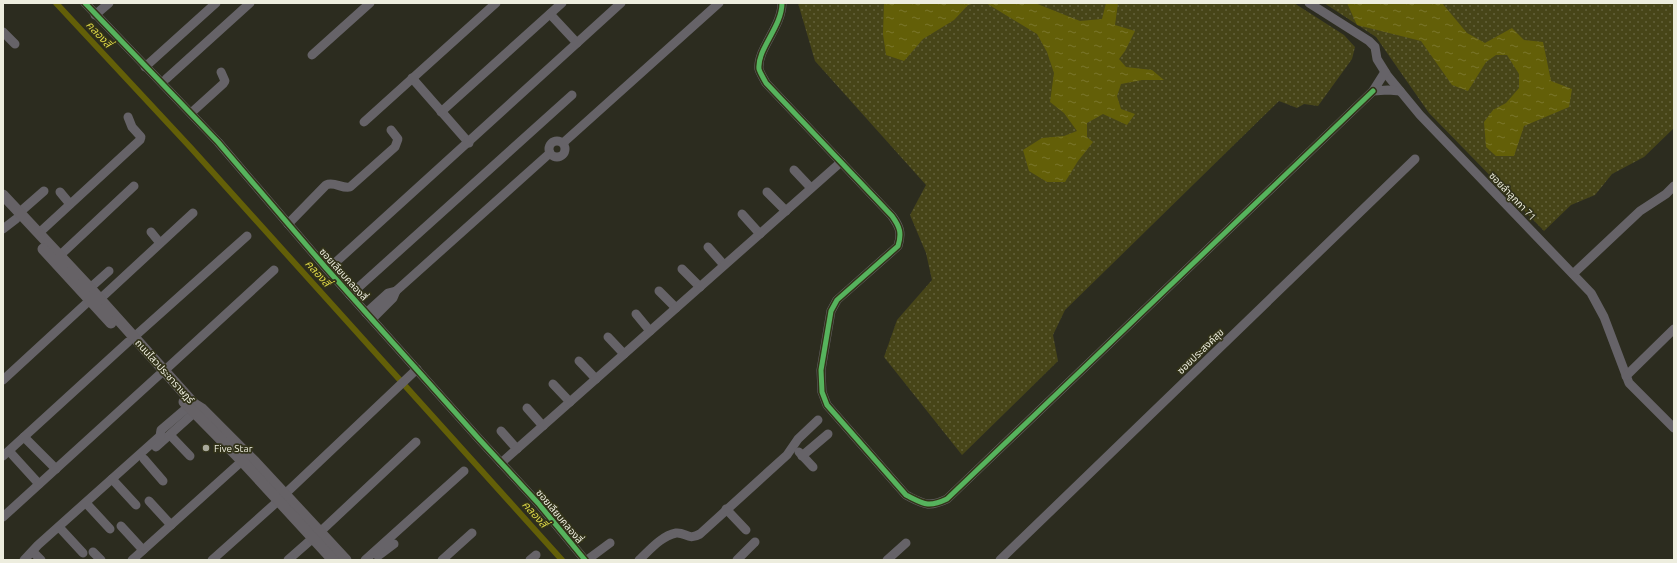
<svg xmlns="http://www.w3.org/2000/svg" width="1677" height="563" viewBox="0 0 1677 563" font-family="Ubuntu,'Noto Sans Thai',sans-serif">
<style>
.green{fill:url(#green-dots)}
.water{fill:url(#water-ripples)}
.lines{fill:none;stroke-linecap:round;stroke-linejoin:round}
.canal{stroke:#635f08;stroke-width:6}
.minor{stroke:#666368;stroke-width:9}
.major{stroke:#666266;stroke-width:11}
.cycleway-casing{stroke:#323219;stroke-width:8}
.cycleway{stroke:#56b35d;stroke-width:5}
.poi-dot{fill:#a9a99b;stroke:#323219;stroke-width:1.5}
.labels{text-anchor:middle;stroke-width:3.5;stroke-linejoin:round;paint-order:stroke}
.street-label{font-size:10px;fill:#ededde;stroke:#323219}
.poi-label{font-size:10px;fill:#ededde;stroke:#323219;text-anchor:start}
.water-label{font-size:11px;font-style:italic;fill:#dbd546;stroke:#323219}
</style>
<defs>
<pattern id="green-dots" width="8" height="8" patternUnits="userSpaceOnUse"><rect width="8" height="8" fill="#474518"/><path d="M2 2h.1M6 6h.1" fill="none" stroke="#626039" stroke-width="1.8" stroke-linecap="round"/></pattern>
<pattern id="water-ripples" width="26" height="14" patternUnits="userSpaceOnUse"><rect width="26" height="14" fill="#635f08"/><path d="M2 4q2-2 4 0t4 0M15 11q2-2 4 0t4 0" fill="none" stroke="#7a762c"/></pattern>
</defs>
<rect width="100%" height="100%" fill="#2c2c1f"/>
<g class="green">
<path d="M798,3H1294L1344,35L1355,47L1352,59L1318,106L1304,104L1297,108L1279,101L1065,310L1053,335L1058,361L962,455L884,357L897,320L932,280L926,253L910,215L926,185L815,61Z"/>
<path d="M1324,3H1674V128L1644,157L1612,174L1595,195L1571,205L1544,231L1429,113L1376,37Z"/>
</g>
<g class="water">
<path d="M884,3H975L968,5L954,20L923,39L904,61L886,55L883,34Z"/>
<path d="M986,3H1035L1080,21L1102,19L1106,3H1118L1115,25L1135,31L1125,51L1119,59L1126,67L1152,70L1164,80H1142L1121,84L1117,96L1121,109L1135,114L1127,125L1103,114L1087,123V137L1093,142L1078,161L1065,182H1047L1029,171L1023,150L1042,138L1064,136L1077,131L1064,113L1050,102L1054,73L1047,52L1037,34Z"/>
<path d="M1347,3H1442L1467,33L1485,43L1512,28L1524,40L1543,42L1551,81L1572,89L1569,107L1524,126L1514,156H1496L1486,147L1484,122L1493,110L1506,103L1519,88V74L1507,55H1496L1486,62L1468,91L1452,85L1421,41L1357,25Z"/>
</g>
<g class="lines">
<path class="canal" d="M56,3L191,148L562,560"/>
<g class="minor">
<path d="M85,3L218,142L326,268L479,439L538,503L585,560"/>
<path d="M782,3C782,27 757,49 759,69C760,73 764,79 766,83L892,216C900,227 902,233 898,246L837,300L831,311L821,370L822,392L827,405L906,495C924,504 928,508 947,499L1373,91"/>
<path d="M1309,3L1369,41L1375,47L1377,59L1387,75L1420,115L1591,293L1604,317L1629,383L1674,428"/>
<path d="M550,14L577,43"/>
<path d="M95,15L109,3"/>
<path d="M3,32L15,44"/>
<path d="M312,55L370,3"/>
<path d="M145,67L216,3"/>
<path d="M1385,72L1373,91L1388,90L1400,91"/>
<path d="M412,78L469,143"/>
<path d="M166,79L250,3"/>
<path d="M441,112L562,3"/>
<path d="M191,113L223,84L225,81L221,72"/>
<path d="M364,122L496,3"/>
<circle cx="557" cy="149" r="8"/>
<path d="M563,143L719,3"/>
<path d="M794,170L811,188"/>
<path d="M60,192L70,204"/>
<path d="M767,192L786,211"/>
<path d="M20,212L44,191"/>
<path d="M742,214L760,234"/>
<path d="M288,224L326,185C334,181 342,189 350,187L395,147L398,139L391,130"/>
<path d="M3,229L16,219"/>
<path d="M151,232L160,243"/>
<path d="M39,233L140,140L141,137L132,127L128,117"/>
<path d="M708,247L724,265"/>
<path d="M55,260L134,186"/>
<path d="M336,262L621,3"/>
<path d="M682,269L700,287"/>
<path d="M1573,274L1640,211L1666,194L1674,186"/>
<path d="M90,288L109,271"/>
<path d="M396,291L550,153"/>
<path d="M659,291L676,308"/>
<path d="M350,295L572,95"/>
<path d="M100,299L193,213"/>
<path d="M366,313L388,293L396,291L393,298L372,319"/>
<path d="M636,314L650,331"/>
<path d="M134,337L247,236"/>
<path d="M608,337L624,354"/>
<path d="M579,361L596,379"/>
<path d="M164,371L274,270"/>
<path d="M1626,376L1674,329"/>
<path d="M3,380L90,300"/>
<path d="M553,384L570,402"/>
<path d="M527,408L543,426"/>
<path d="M501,431L517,449"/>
<path d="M170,435L190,456"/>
<path d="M24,437L56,469"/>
<path d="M156,447L194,413"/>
<path d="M9,451L39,484"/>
<path d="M799,452L813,467"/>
<path d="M3,456L128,342"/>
<path d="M802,456L828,434"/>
<path d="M144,459L163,481"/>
<path d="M501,463L841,162"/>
<path d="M112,479L136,505"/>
<path d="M285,494L417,369"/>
<path d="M149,501L171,525"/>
<path d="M86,503L110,529"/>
<path d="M726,509L746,530"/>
<path d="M3,517L159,375"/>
<path d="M121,526L143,550"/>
<path d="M59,527L83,553"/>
<path d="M320,532L416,442"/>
<path d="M33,552L41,560"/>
<path d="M93,552L101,560"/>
<path d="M378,556L394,544"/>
<path d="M24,560L38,545L160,436L161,430L188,407"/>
<path d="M132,560L242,461"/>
<path d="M212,560L278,501"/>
<path d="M288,560L313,538"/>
<path d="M365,560L464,471"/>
<path d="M442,560L472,533"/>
<path d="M530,560L536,555"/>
<path d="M587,560L610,543"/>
<path d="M639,560C649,551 661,536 676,533C686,532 688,541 700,534L787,455L798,439L818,420"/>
<path d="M737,560L755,542"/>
<path d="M887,560L906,543"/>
<path d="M1000,560L1415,159"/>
</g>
<g class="major">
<path d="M3,195L90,288L194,404L202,409L255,462L346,560"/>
<path d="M43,249L111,323"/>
<path d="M184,402L242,461L333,560"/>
</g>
<g class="cycleway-casing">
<g id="cycleway">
<path d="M85,3L218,142L326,268L479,439L538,503L585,560"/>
<path d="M782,3C782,27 757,49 759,69C760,73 764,79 766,83L892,216C900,227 902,233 898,246L837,300L831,311L821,370L822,392L827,405L906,495C924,504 928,508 947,499L1373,91"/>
</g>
</g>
<use href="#cycleway" class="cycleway"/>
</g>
<circle class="poi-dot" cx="206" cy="448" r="4"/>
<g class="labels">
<g class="street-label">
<text transform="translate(1513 196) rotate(46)" y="4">ซอยลำลูกกา 71</text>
<text transform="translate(344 274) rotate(48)" y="4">ซอยเลียบคลองสี่</text>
<text transform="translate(1200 351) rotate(-44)" y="4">ซอยประสงค์สุข</text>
<text transform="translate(165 371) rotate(48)" y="4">ถนนไสวประชาราษฎร์</text>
<text transform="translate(560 516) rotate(50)" y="4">ซอยเลียบคลองสี่</text>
</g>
<g class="poi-label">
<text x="214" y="452">Five Star</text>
</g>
<g class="water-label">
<text transform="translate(99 34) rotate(47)" y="4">คลองสี่</text>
<text transform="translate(318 273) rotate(48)" y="4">คลองสี่</text>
<text transform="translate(535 514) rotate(48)" y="4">คลองสี่</text>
</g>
</g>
<rect width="1677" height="563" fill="none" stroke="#ededde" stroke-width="8"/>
</svg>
